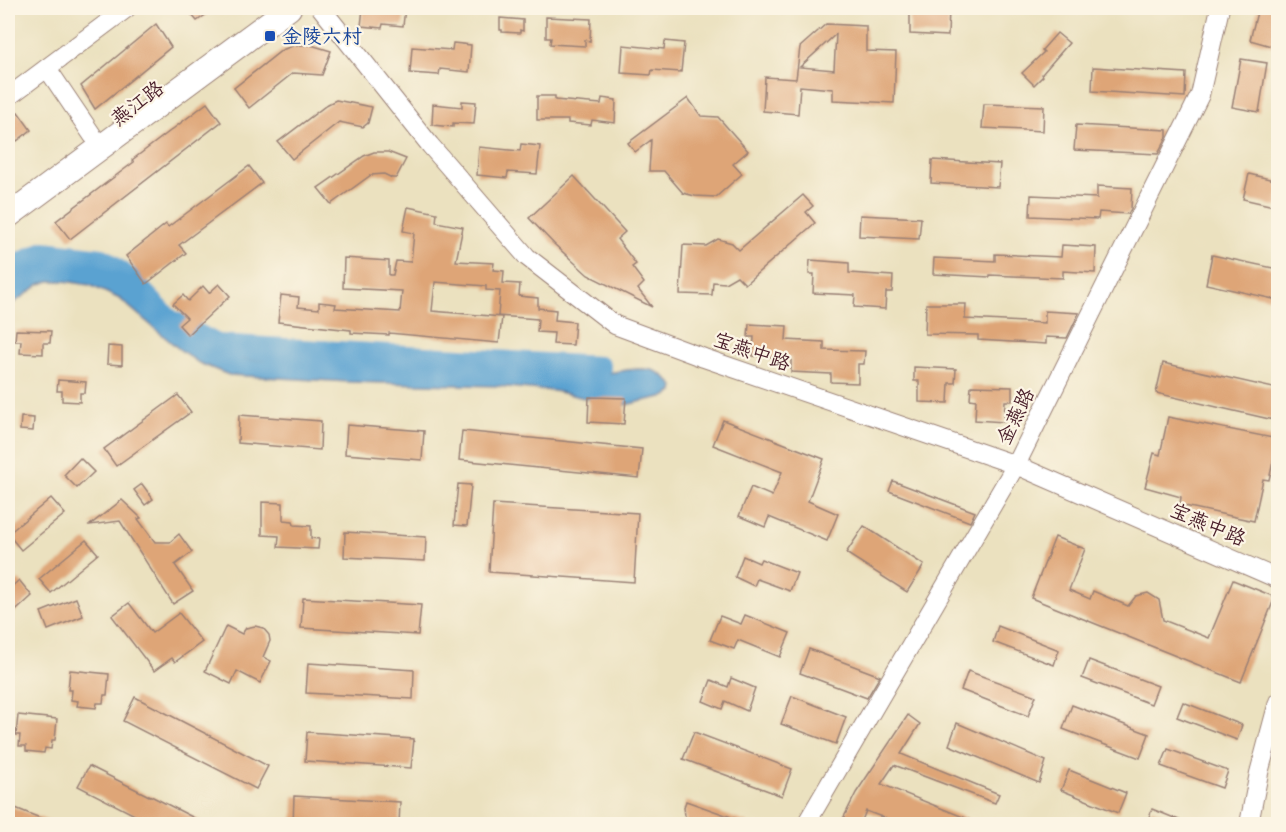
<svg xmlns="http://www.w3.org/2000/svg" width="1286" height="832" viewBox="0 0 1286 832" font-family="Dekko,'LXGW WenKai TC',sans-serif">
<style>
.water{fill:#5aa2d1;stroke:#52607e;stroke-width:1.5}
.lines{fill:none;stroke-linecap:round;stroke-linejoin:round}
.river{stroke:#5aa2d1;stroke-width:24}
.building{fill:#dea577;fill-rule:evenodd}
.minor-casing{stroke:#9a8075;stroke-width:20}
.major-casing{stroke:#9a8075;stroke-width:26}
.minor{stroke:#fff;stroke-width:18}
.major{stroke:#fff;stroke-width:24}
.transit-dot{fill:#1a4fb4;stroke:#fcf5e5;stroke-width:2}
.labels{text-anchor:middle;stroke-width:4.5;stroke-linejoin:round;paint-order:stroke}
.transit-label{font-size:20px;fill:#164399;stroke:#fcf5e5;text-anchor:start}
.street-label{font-size:20px;fill:#4a1f2b;stroke:#fcf5e5}
</style>
<rect width="100%" height="100%" fill="#fcf5e5"/>
<filter id="ink" filterUnits="userSpaceOnUse"><feTurbulence type="fractalNoise" baseFrequency=".0167" numOctaves="2"/><feDisplacementMap in="SourceGraphic" scale="12" xChannelSelector="R" yChannelSelector="G"/><feConvolveMatrix kernelMatrix="1 2 1 2 8 2 1 2 1" color-interpolation-filters="sRGB"/></filter>
<filter id="wash" filterUnits="userSpaceOnUse"><feTurbulence type="fractalNoise" baseFrequency=".008" numOctaves="4" result="noise"/><feDisplacementMap in="SourceGraphic" scale="24" xChannelSelector="R" yChannelSelector="G"/><feGaussianBlur stdDeviation="1.35" result="paint"/><feColorMatrix in="noise" values="0 0 0 0 0 0 0 0 0 0 0 0 0 0 0 0 0 1.4 0 .05"/><feComposite in="paint" operator="in"/></filter>
<g filter="url(#wash)">
<rect width="100%" height="100%" fill="#ebe1bf"/>
<path class="water" d="M61,260C100,265 129,281 158,306C186,330 205,356 245,359C281,362 317,358 353,359C423,362 492,368 562,371C576,372 592,374 607,373C622,371 637,367 652,370C661,372 667,379 674,386L673,392L666,396L620,406L554,391L496,386L349,382L229,375L199,363L179,349L120,299L90,285L64,281H50L40,284L8,307V284C26,272 39,264 61,260Z"/>
<g class="lines">
<path class="river" d="M8,271L44,253L102,260L128,279L168,320L217,346L599,368"/>
</g>
<g id="blocks">
<g class="building">
<path d="M186,8H215L197,21Z"/>
<path d="M363,8H405L403,26L383,24L382,28L361,26Z"/>
<path d="M910,8H949L948,36L910,34Z"/>
<path d="M1258,8H1278V48L1250,40Z"/>
<path d="M546,17L591,19L590,41L585,40V46L550,44L551,38H546Z"/>
<path d="M500,18L523,20V31L520,30V33L502,32V30H500Z"/>
<path d="M156,24L171,47L95,109L81,86Z"/>
<path d="M826,24L866,26V51L896,52L894,103L833,100V89L800,86L798,114L763,111L765,77L796,79L800,47ZM836,34L834,70L800,67Z"/>
<path d="M1057,33L1069,43L1042,74L1043,76L1034,85L1022,73L1044,52L1042,50Z"/>
<path d="M665,41L684,43L681,72L652,70L651,75L621,73L623,45L664,49Z"/>
<path d="M453,43L471,45L469,72L440,69L439,75L410,73L412,47L452,50Z"/>
<path d="M295,45H311L331,51L322,75L293,73L249,108L234,88L282,50Z"/>
<path d="M1241,59L1267,63L1259,112L1232,107Z"/>
<path d="M1093,67L1186,73L1185,97L1092,91Z"/>
<path d="M537,96H555V100L601,104L602,98L616,100L615,123L592,120L591,125L568,123V120H537Z"/>
<path d="M688,98L701,116L718,117L748,151L733,164L742,174L716,197L695,196L683,193L664,171H649L651,140L635,152L628,143Z"/>
<path d="M336,100L372,107L368,123L363,127L339,122L292,159L278,142L328,104Z"/>
<path d="M462,101L476,102L474,124L453,123V127L432,125L433,104L462,107Z"/>
<path d="M207,103L221,122L70,239L56,221L134,162L132,160Z"/>
<path d="M984,104L1044,106L1043,131L982,128Z"/>
<path d="M18,112L31,130L17,141L13,136L8,140V120Z"/>
<path d="M1076,125L1167,130V137L1158,154L1074,150Z"/>
<path d="M521,144L540,146L537,174L508,172L507,178L477,175L479,147L520,151Z"/>
<path d="M374,152H388L406,159L396,178H392L384,174L371,175L331,204L318,188L364,156Z"/>
<path d="M932,160L1000,164L998,187L931,183Z"/>
<path d="M249,166L262,183L179,245L186,253L146,284L126,256L166,224L168,227Z"/>
<path d="M1249,174L1278,181V207L1243,199Z"/>
<path d="M574,176L625,232L617,239L636,264L632,267L644,283L638,289L652,307L588,275L554,244L529,218Z"/>
<path d="M1097,186L1132,188L1131,209L1128,214L1099,212L1098,219L1030,216L1031,195L1097,198Z"/>
<path d="M803,195L813,206L806,212L815,223L745,284L737,276L725,283L713,282L712,295L680,294L683,245L706,246L718,239L732,243L739,250Z"/>
<path d="M408,207L437,213L436,222L463,227L456,261L494,263L493,270L504,271L503,283L520,284L519,296L538,298V308L556,310L555,320L575,322L573,345L553,344L554,333L537,332L538,319L498,316L500,291L486,290V286L435,282L432,311L502,317L499,343L389,333V335L351,333V330L278,322L281,295L299,297L298,307L319,309V302L336,304L335,308L400,312L402,291L343,288L344,258L389,261V275H393L396,261L411,262L414,233L403,231Z"/>
<path d="M860,215L921,218L919,239L859,236Z"/>
<path d="M1062,245L1096,247L1095,273L1063,271V278L990,275V277L933,274L934,258L995,261V254L1061,257Z"/>
<path d="M1212,255L1278,269V300L1206,284Z"/>
<path d="M810,260L849,263V273L893,276L892,292H886L885,309L854,307L855,295L813,293L814,274H809Z"/>
<path d="M219,284L230,296L188,335L179,325L187,318L173,304L183,295L188,301L203,286L209,293Z"/>
<path d="M926,304H966L965,319L1045,323V311L1079,313L1067,338L1046,337V344L978,340V335L925,334Z"/>
<path d="M749,324L787,326L786,340L824,342V350L865,351L864,364H858V383L831,382V374L791,372V358L753,356L754,337H748Z"/>
<path d="M16,330L51,331L50,343H43V354L20,353L21,341H15Z"/>
<path d="M108,346L122,347V365L107,364Z"/>
<path d="M1163,363L1278,389V421L1156,393Z"/>
<path d="M914,367L956,369L955,383H949L948,403L919,402V381H914Z"/>
<path d="M58,380L86,382L85,393H80V402L62,401V391H57Z"/>
<path d="M971,386L1012,387V401H1005L1004,422L975,420L976,400L970,399Z"/>
<path d="M178,395L191,412L116,466L104,449Z"/>
<path d="M589,397L626,398L624,424L588,422Z"/>
<path d="M239,415L321,421L320,450L238,443Z"/>
<path d="M21,417L34,418L33,431L20,430Z"/>
<path d="M1168,417L1278,439L1269,480L1263,479L1254,521L1180,505L1181,497L1145,487L1154,453L1160,455Z"/>
<path d="M723,420L824,459L808,501L838,514L827,541L769,517L765,527L739,516L751,487L772,496L782,472L713,445Z"/>
<path d="M347,425L424,431L422,460L345,454Z"/>
<path d="M462,431L642,449L639,478L459,460Z"/>
<path d="M80,458L94,472L77,488L64,475Z"/>
<path d="M893,481L975,512L970,522L889,491Z"/>
<path d="M142,484L153,499L145,505L134,490Z"/>
<path d="M458,484L471,485L467,526L454,525Z"/>
<path d="M51,498L65,514L21,550L8,534Z"/>
<path d="M122,500L141,518L138,519L155,542H170L179,534L192,552L175,565L193,591L173,604L120,521L90,525Z"/>
<path d="M262,502L283,503V520L293,521L294,525L311,526V538L319,539L318,549L278,547L279,536L262,535Z"/>
<path d="M493,504L638,513L634,582L489,572Z"/>
<path d="M864,526L924,565L907,592L846,553Z"/>
<path d="M345,532L426,537L425,561L344,557Z"/>
<path d="M1055,537L1085,549L1069,590L1090,599L1093,591L1128,606L1136,596L1148,593L1159,600L1163,620L1209,638L1233,580L1275,597L1241,682L1031,598Z"/>
<path d="M86,540L98,554L51,593L39,579Z"/>
<path d="M743,556L759,563L761,559L797,573L790,591L757,579L754,586L735,577Z"/>
<path d="M19,580L32,596L8,618V590Z"/>
<path d="M76,598L83,616L48,630L41,612Z"/>
<path d="M303,598L421,605L418,635L301,628Z"/>
<path d="M129,603L152,633L179,613L202,642L175,662L172,658L154,671L112,616Z"/>
<path d="M745,615L790,633L780,657L738,640L734,649L710,640L720,616L741,624Z"/>
<path d="M226,626L242,634L246,628L255,626L263,628L269,635L270,641L263,657L271,661L260,683L237,671L231,684L205,671Z"/>
<path d="M998,626L1059,650L1054,665L993,642Z"/>
<path d="M809,649L880,676L867,698L800,673Z"/>
<path d="M1089,660L1158,686L1151,704L1082,678Z"/>
<path d="M308,663L414,670L413,699L306,693Z"/>
<path d="M70,670L109,674L107,695H104L103,703H97L96,708L77,706L78,701L71,700L72,690H68Z"/>
<path d="M968,671L1036,696L1028,716L961,690Z"/>
<path d="M731,678L755,688L747,711L725,701L722,709L703,701L711,680L728,687Z"/>
<path d="M792,696L846,717L836,744L781,724Z"/>
<path d="M135,697L268,766L256,789L123,721Z"/>
<path d="M1183,702L1242,725L1237,740L1177,717Z"/>
<path d="M1072,705L1149,734L1140,758L1063,729Z"/>
<path d="M18,715L57,719L55,740H52L51,749L45,748L44,753L26,751V746H19L20,735H16Z"/>
<path d="M908,715L920,724L901,754L999,794L995,803L894,765L881,784L983,825H903L866,811L860,825H840L856,793Z"/>
<path d="M957,723L1046,761L1039,783L949,745Z"/>
<path d="M307,732L414,739L411,768L305,761Z"/>
<path d="M694,732L792,769L782,796L683,759Z"/>
<path d="M1168,749L1228,771L1222,788L1161,766Z"/>
<path d="M89,766L149,796V795L208,825H154L78,786Z"/>
<path d="M1069,770L1126,793L1118,813L1061,790Z"/>
<path d="M294,796L400,802L399,825H293Z"/>
<path d="M686,801L748,823L747,825H686L684,807Z"/>
<path d="M8,805L55,824V825H8Z"/>
<path d="M1152,809L1189,824V825H1146Z"/>
</g>
</g>
</g>
<g filter="url(#ink)">
<use href="#blocks" fill-opacity="0" stroke="#9a8075" stroke-width="1.5"/>
<g class="lines">
<g class="minor-casing">
<g id="minor">
<path d="M321,8L430,145L527,257L615,325L704,358L1016,465L1278,579"/>
<path d="M47,68L93,136"/>
<path d="M8,97L127,8"/>
<path d="M806,824L1016,465L1200,95L1220,8"/>
<path d="M1249,824L1259,773L1278,702"/>
</g>
</g>
<g class="major-casing">
<path id="major" d="M8,216L289,8"/>
</g>
<use href="#minor" class="minor"/>
<use href="#major" class="major"/>
</g>
</g>
<rect class="transit-dot" x="264" y="30" width="12" height="12" rx="3"/>
<g class="labels">
<g class="transit-label">
<text x="282" y="43">金陵六村</text>
</g>
<g class="street-label">
<text transform="translate(137 103) rotate(-37)" y="7">燕江路</text>
<text transform="translate(752 351) rotate(19)" y="7">宝燕中路</text>
<text transform="translate(1015 416) rotate(-64)" y="7">金燕路</text>
<text transform="translate(1208 524) rotate(23)" y="7">宝燕中路</text>
</g>
</g>
<rect width="1286" height="832" fill="none" stroke="#fcf5e5" stroke-width="30"/>
</svg>
